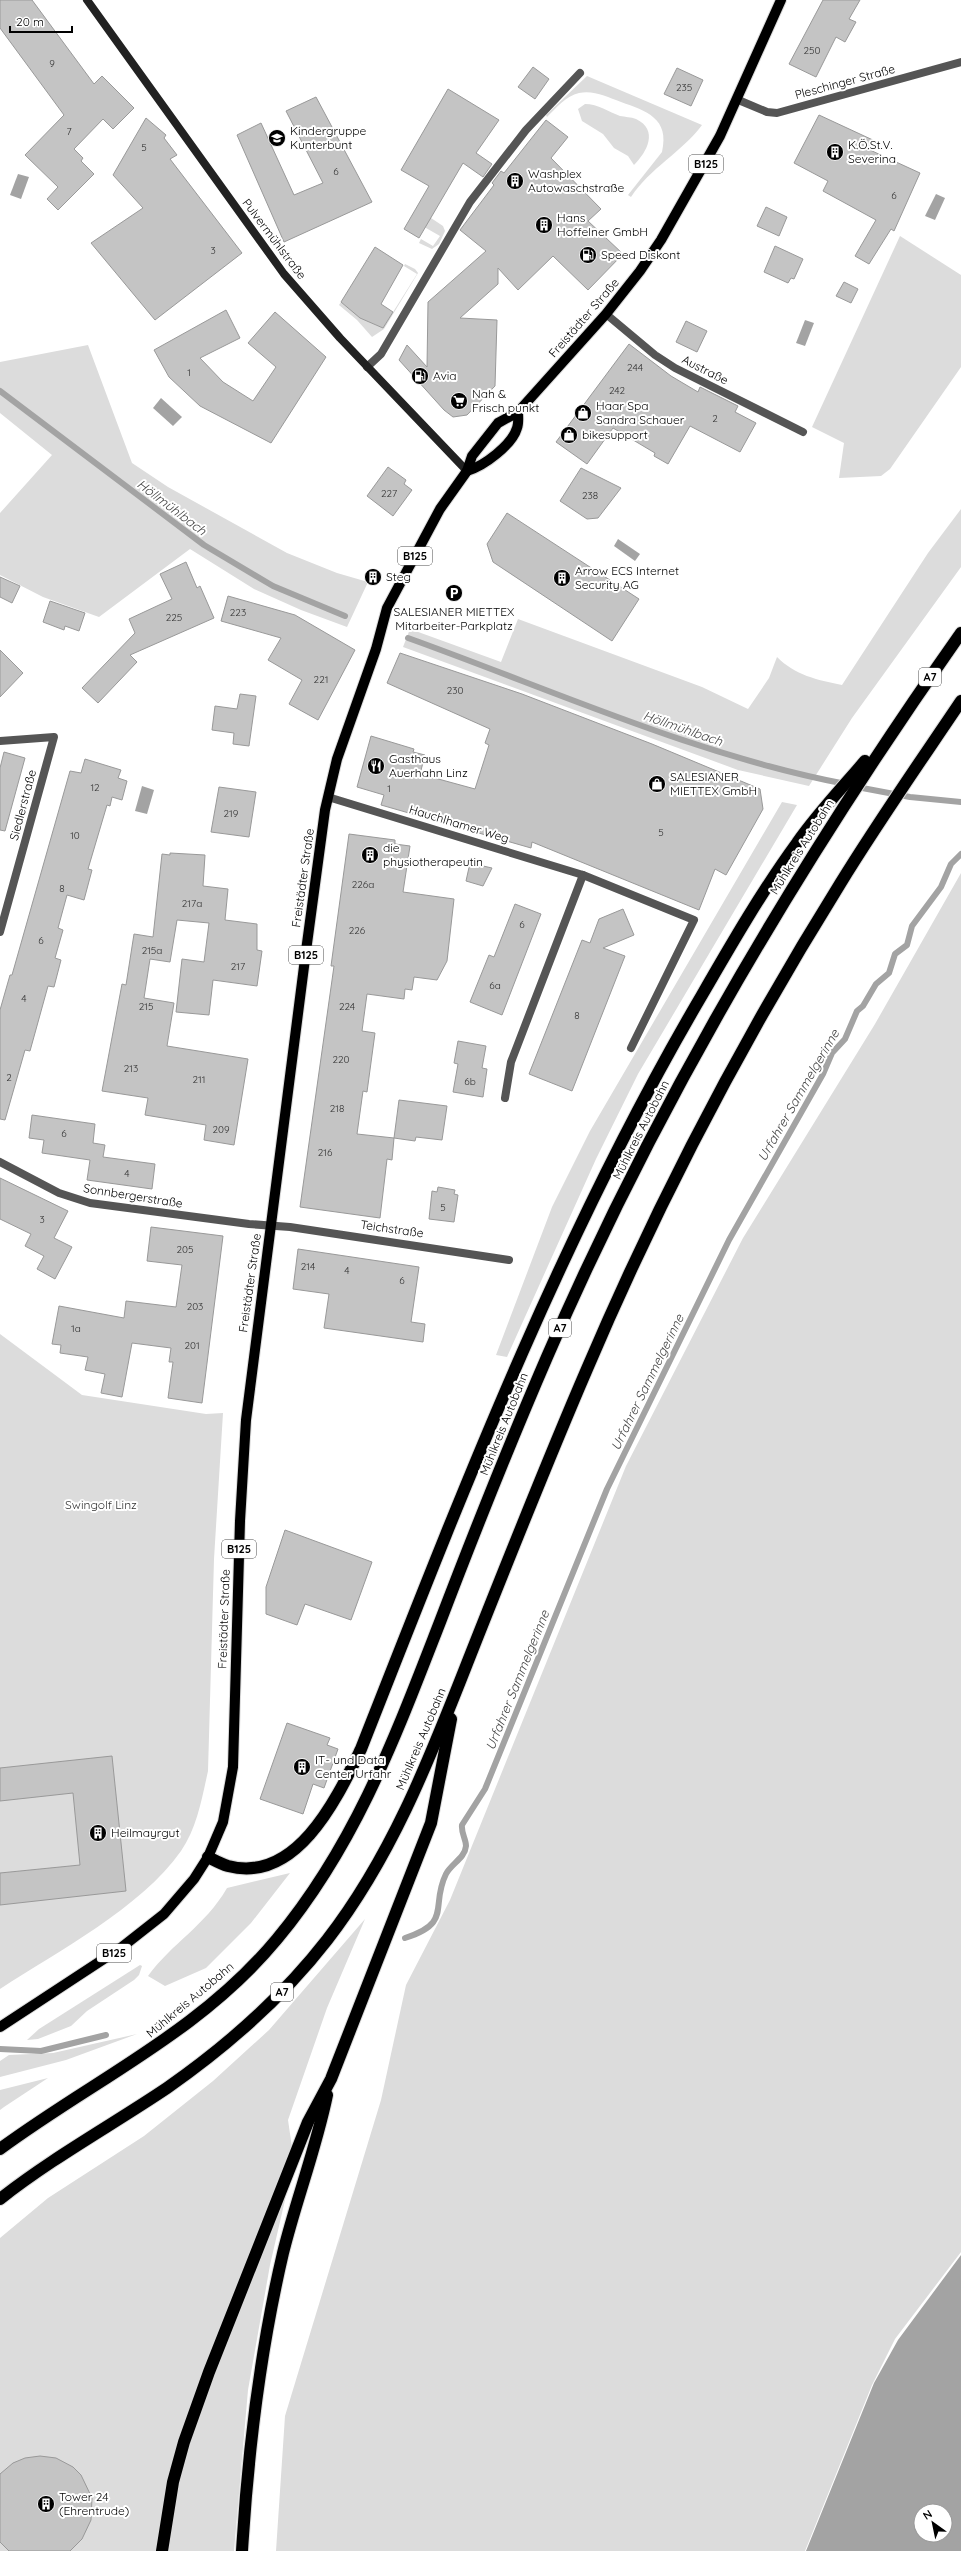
<svg xmlns="http://www.w3.org/2000/svg" width="961" height="2551" viewBox="0 0 961 2551" font-family="Quicksand,sans-serif">
<style>
.green{fill:#dcdcdc}
.water{fill:#a3a3a3;fill-rule:evenodd}
.lines{fill:none;stroke-linecap:round;stroke-linejoin:round}
.stream{stroke:#a3a3a3;stroke-width:6}
.building{fill:#c4c4c4;stroke:#999}
.primary-casing{stroke:#dbdbdb;stroke-width:12}
.highway-casing{stroke:#dbdbdb;stroke-width:14}
.street{stroke:#555;stroke-width:8}
.secondary{stroke:#222;stroke-width:8}
.primary{stroke:#000;stroke-width:10}
.highway{stroke:#000;stroke-width:12}
.labels{text-anchor:middle;stroke-width:4;stroke-linejoin:round;paint-order:stroke}
.number-label{font-size:10px;fill:#313131}
.shield{fill:#fff;stroke:#4c4c4c;stroke-width:1}
.shield-label{font-size:11px;font-weight:bold;fill:#000}
.street-label{font-size:12px;fill:#000;stroke:#fff}
.poi-label{font-size:12px;fill:#000;stroke:#fff;text-anchor:start}
.park-label{font-size:12px;fill:#333;stroke:#fff}
.water-label{font-size:13px;font-style:italic;fill:#444;stroke:#fff}
</style>
<rect width="100%" height="100%" fill="#fff"/>
<g class="green">
<path d="M587,76L702,125C682,152 650,168 631,197L628,195L662,152C670,118 646,111 621,102C607,97 594,90 579,93C566,96 556,108 547,117L546,115Z"/>
<path d="M585,104C598,104 609,112 620,116C625,117 631,117 636,119C659,130 647,152 634,165L628,156L614,148L603,134L582,121L578,109Z"/>
<path d="M431,218L443,226L445,231L439,244L432,249L419,243L421,239L433,246L440,236L419,224Z"/>
<path d="M900,236L961,275V367L890,469L881,476L839,478L844,443L812,427Z"/>
<path d="M405,264L415,269L418,273L384,329L372,337L357,320L339,305L341,302L369,322L383,328L417,274L404,266Z"/>
<path d="M88,345L132,463L168,487L287,553L337,573L368,582L347,627L301,610L254,589L190,549L99,617L43,597L0,575V513L52,455L0,413V362Z"/>
<path d="M961,509V567L852,718L809,786L738,770L403,647L410,629L501,662L518,619L702,687L748,709L769,678L777,657C795,675 817,680 842,685L928,553Z"/>
<path d="M782,802L797,805L638,1074L596,1159L507,1357L496,1355L552,1207L590,1131Z"/>
<path d="M961,873V2252L895,2339L872,2385L805,2551H276L285,2416L381,2100L406,1985L450,1900L626,1466L743,1238L875,1024Z"/>
<path d="M0,1334L82,1395L206,1414L223,1413L214,1559L208,1771C202,1798 197,1828 181,1851C141,1908 58,1951 0,1989Z"/>
<path d="M290,1873L251,1923L206,1968L165,1986L148,1976C172,1943 205,1926 227,1888Z"/>
<path d="M365,1919L327,2008L288,2120L294,2161L270,2265L248,2390L234,2551H0V2238L48,2198L144,2136L213,2081L269,2030Z"/>
<path d="M140,1965L142,1966L139,1975L134,1980L87,2011L71,2026L38,2039L27,2040L39,2029Z"/>
<path d="M137,2034L66,2060L0,2077V2061L9,2055L53,2053Z"/>
<path d="M48,2078L4,2107L0,2110V2090Z"/>
</g>
<g class="water">
<path d="M18,174L29,177L21,199L10,195Z"/>
<path d="M936,194L945,198L935,220L925,216Z"/>
<path d="M805,320L814,323L805,346L796,343Z"/>
<path d="M161,398L182,417L173,426L153,408Z"/>
<path d="M618,539L640,554L635,561L614,546Z"/>
<path d="M142,786L154,790L147,814L135,811Z"/>
<path d="M961,2255V2551H806L874,2383L898,2340ZM921,2511H945V2535H921Z"/>
</g>
<g class="lines">
<g class="stream">
<path d="M0,391L204,545L273,586L345,616"/>
<path d="M408,638C553,690 694,755 846,784"/>
<path d="M857,787L910,797L961,802"/>
<path d="M405,1938C453,1923 430,1906 446,1874C451,1864 465,1858 466,1846C466,1839 461,1833 462,1825L485,1789L607,1489L729,1240L823,1074L832,1053L845,1039L857,1011L863,1006L876,984L889,973L895,954L907,945L912,926L941,887L951,864L961,854"/>
<path d="M0,2049L41,2051L106,2035"/>
</g>
</g>
<g class="building">
<path d="M0,0H32L94,84L102,76L134,108L113,129L103,119L74,149L83,158L81,161L94,174L58,210L47,199L58,187L25,155L64,115L0,28Z"/>
<path d="M823,0H860L849,19L856,22L845,42L836,37L816,77L789,64Z"/>
<path d="M533,67L549,79L535,99L518,87Z"/>
<path d="M677,68L703,80L691,106L664,94Z"/>
<path d="M448,89L499,120L476,153L492,164L483,177L463,163L419,238L404,229L429,186L401,170Z"/>
<path d="M316,97L372,202L284,242L237,135L261,123L294,195L323,183L286,111Z"/>
<path d="M819,115L875,141L870,150L920,173L894,231L891,229L869,264L855,256L876,220L823,191L828,181L794,163Z"/>
<path d="M146,118L166,135L164,138L177,155L170,159L242,253L155,320L91,243L143,208L113,175Z"/>
<path d="M546,120L568,137L551,158L601,209L588,221L623,254L588,290L553,256L518,290L498,268V284L460,318L497,320L495,386L467,415L453,417L444,410L399,360L407,345L427,367L428,302L486,251L460,230L494,185L492,183L501,171L504,173Z"/>
<path d="M766,207L787,217L779,236L757,226Z"/>
<path d="M775,246L803,259L794,279L791,278L788,283L764,272Z"/>
<path d="M375,247L403,265L381,304L393,312L383,328L360,318L341,302Z"/>
<path d="M844,282L858,289L851,303L836,296Z"/>
<path d="M226,310L240,338L200,358L223,382L253,401L276,367L248,343L275,312L326,357L271,443L200,406L169,377L154,350Z"/>
<path d="M686,321L707,331L697,352L676,342Z"/>
<path d="M629,344L671,376L698,392L700,387L738,406L735,412L756,423L740,452L690,426L668,464L654,456L655,453L613,428L587,464L556,442Z"/>
<path d="M388,467L406,480L404,484L412,490L393,516L367,496Z"/>
<path d="M581,468L621,488L598,518L587,519L560,501Z"/>
<path d="M507,513L639,599L612,641L493,562L487,544Z"/>
<path d="M186,562L197,588L200,586L214,618L130,655L137,662L98,703L82,688L135,633L129,619L172,599L160,574Z"/>
<path d="M0,577L20,586L12,603L0,597Z"/>
<path d="M228,596L295,615L355,650L318,720L289,704L302,680L268,660L281,638L221,621Z"/>
<path d="M50,601L85,613L79,631L65,626L64,630L43,622Z"/>
<path d="M0,650L23,673L0,697Z"/>
<path d="M400,653L522,694L652,744L760,789L763,809L726,875L715,869L699,910L532,842L531,848L381,805L384,795L357,787L371,736L414,749L413,752L425,755L420,774L475,789L489,745L485,743L490,729L387,683Z"/>
<path d="M240,694L256,696L249,746L233,744L234,733L212,730L215,706L237,709Z"/>
<path d="M4,752L25,758L5,831L0,830V768Z"/>
<path d="M85,759L121,770L118,778L127,781L122,800L112,797L110,806L107,805L88,869L92,870L84,900L67,895L58,928L63,930L55,958L61,960L54,987L48,986L30,1051L25,1050L5,1120L0,1119V1010L10,975H12L70,771L81,773Z"/>
<path d="M219,787L256,792L249,837L211,832Z"/>
<path d="M349,834L395,840V844L410,846L403,892L454,899L447,961L437,980L414,977L412,990L405,989L404,999L367,994L362,1031L375,1033L367,1092L363,1091L357,1134L394,1138L392,1160L387,1159L380,1218L300,1207L334,966H331Z"/>
<path d="M170,853L205,855L203,886L228,889L225,920L257,924V950L262,951L257,986L213,980L209,1015L176,1012L182,959L204,962L209,923L177,920L170,962L150,959L144,998L174,1003L167,1046L248,1059L234,1145L204,1140L206,1125L145,1115L148,1098L102,1091L122,984L126,985L134,934L153,937L162,854L170,855Z"/>
<path d="M470,863L492,868L483,886L466,881Z"/>
<path d="M515,904L541,914L502,1015L470,1002L489,955L494,957Z"/>
<path d="M623,909L634,935L603,948L625,956L572,1091L529,1074L582,940L590,943L599,919Z"/>
<path d="M458,1041L486,1046L482,1068L487,1069L483,1097L453,1092L458,1064L454,1063Z"/>
<path d="M399,1100L447,1106L442,1140L416,1137L415,1141L394,1138Z"/>
<path d="M32,1115L95,1124L93,1143L105,1145L103,1157L155,1164L152,1189L87,1180L90,1160L42,1153L44,1140L29,1138Z"/>
<path d="M0,1178L68,1211L54,1238L72,1247L55,1279L37,1269L44,1256L25,1246L31,1234L0,1219Z"/>
<path d="M438,1187L455,1190L454,1194L458,1195L454,1222L429,1219L432,1191L437,1192Z"/>
<path d="M151,1227L223,1236L202,1403L168,1398L173,1362H169L171,1348L132,1343L122,1397L101,1393L105,1374L85,1370L88,1357L60,1353L61,1345L52,1344L59,1306L124,1318L126,1301L176,1307L182,1265L147,1261Z"/>
<path d="M298,1249L419,1267L411,1322L425,1324L423,1342L324,1328L329,1294L293,1289Z"/>
<path d="M285,1530L372,1562L351,1620L305,1604L297,1625L266,1614V1587Z"/>
<path d="M287,1723L330,1738L327,1745L338,1749L324,1788L313,1784L303,1814L260,1799Z"/>
<path d="M112,1756L126,1891L0,1905V1873L80,1865L73,1793L0,1801V1768Z"/>
<path d="M40,2456L56,2458L73,2467L81,2475L92,2498L91,2520L82,2539L70,2551H9L0,2542V2474L13,2463L25,2458Z"/>
</g>
<g class="lines">
<g class="primary-casing">
<g id="primary">
<path d="M467,471C484,466 512,445 517,428C519,423 518,417 518,412"/>
<path d="M0,2027L122,1947L164,1914L194,1879L208,1857L223,1822L233,1767L240,1521L246,1420L306,951L325,810L337,759L376,649L387,608L440,509L467,471L472,456L498,423L518,412L606,314L640,271L661,240L720,136L781,0"/>
</g>
</g>
<g class="highway-casing">
<g id="highway">
<path d="M208,1857C214,1860 221,1864 228,1866C297,1884 337,1798 361,1749C462,1492 562,1233 702,995C732,943 762,891 797,843C817,814 842,788 865,761"/>
<path d="M0,2149C95,2079 200,2032 277,1939C356,1844 396,1735 440,1622C474,1533 509,1445 547,1357C657,1102 801,860 961,633"/>
<path d="M0,2199C52,2158 112,2125 167,2088C227,2046 282,1998 327,1940C393,1855 431,1755 470,1656C508,1560 546,1464 587,1369C658,1202 744,1038 840,884C878,822 920,762 961,701"/>
<path d="M162,2551L173,2482L184,2442L209,2372L308,2122L331,2079L431,1823L451,1719"/>
<path d="M242,2551C248,2451 260,2351 283,2253C296,2200 316,2149 327,2095"/>
</g>
</g>
<g class="street">
<path d="M736,99L767,112L777,113L961,62"/>
<path d="M606,314L655,355L675,368L803,432"/>
<path d="M367,367L381,354L470,202L526,130L580,73"/>
<path d="M0,741L54,737L0,932"/>
<path d="M328,797L583,875L511,1062L505,1098"/>
<path d="M583,875L694,920L631,1048"/>
<path d="M0,1162L59,1193L90,1203L249,1224L290,1227L509,1260"/>
</g>
<path class="secondary" d="M87,0L284,274L340,338L467,471"/>
<use href="#primary" class="primary"/>
<use href="#highway" class="highway"/>
</g>
<defs>
<g id="school-disc" transform="scale(0.9)"><circle r="9.5" fill="#000" stroke="#fff"/><path d="M0-5L7-2L0 1L-7-2ZM-4 1L0 2.5L4 1V4Q0 6-4 4Z" fill="#fff"/></g>
<g id="building-disc" transform="scale(0.9)"><circle r="9.5" fill="#000" stroke="#fff"/><path d="M-4-6H4V6H1V3H-1V6H-4ZM-2.5-4.3h1.7v1.8h-1.7ZM.8-4.3h1.7v1.8H.8ZM-2.5-1h1.7V.8h-1.7ZM.8-1h1.7V.8H.8Z" fill="#fff"/></g>
<g id="fuel-disc" transform="scale(0.9)"><circle r="9.5" fill="#000" stroke="#fff"/><path d="M-5.5-6h7V0h2V4h1.3V-2.5L3-4.5l.8-.8L6-3V5H2.5V1h-1V6h-7ZM-4.2-4.7v3.2H.2V-4.7Z" fill="#fff"/></g>
<g id="supermarket-disc" transform="scale(0.9)"><circle r="9.5" fill="#000" stroke="#fff"/><path d="M-6-5.5h2.5l.6 2H6L4.5 2H-2.5L-4.4-4H-6ZM-1.5 3.2a1.3 1.3 0 1 0 .1 0ZM3 3.2a1.3 1.3 0 1 0 .1 0Z" fill="#fff"/></g>
<g id="shop-disc" transform="scale(0.9)"><circle r="9.5" fill="#000" stroke="#fff"/><path d="M-5-2.5h2.3a2.7 3.5 0 0 1 5.4 0H5L5.5 6h-11ZM-1.5-2.5h3a1.5 2.3 0 0 0-3 0Z" fill="#fff"/></g>
<g id="parking-disc" transform="scale(0.9)"><circle r="9.5" fill="#000" stroke="#fff"/><path d="M-3.5-5.5H1a3.5 3.5 0 0 1 0 7H-1V5.5H-3.5ZM-1-3.4V-.6H.8a1.4 1.4 0 0 0 0-2.8Z" fill="#fff"/></g>
<g id="restaurant-disc" transform="scale(0.9)"><circle r="9.5" fill="#000" stroke="#fff"/><path d="M-5-6h1v4h1v-4h1v4h1v-4h1v5L-1.5 .5V6h-2V.5L-5-1ZM5-6V6H3V1.5H1.5Q1.5-4 5-6Z" fill="#fff"/></g>
</defs>
<g fill-rule="evenodd">
<use href="#school-disc" x="277" y="138"/>
<use href="#building-disc" x="835" y="152"/>
<use href="#building-disc" x="515" y="181"/>
<use href="#building-disc" x="544" y="225"/>
<use href="#fuel-disc" x="588" y="255"/>
<use href="#fuel-disc" x="420" y="376"/>
<use href="#supermarket-disc" x="459" y="401"/>
<use href="#shop-disc" x="583" y="413"/>
<use href="#shop-disc" x="569" y="435"/>
<use href="#building-disc" x="373" y="577"/>
<use href="#building-disc" x="562" y="578"/>
<use href="#parking-disc" x="454" y="593"/>
<use href="#restaurant-disc" x="376" y="766"/>
<use href="#shop-disc" x="657" y="784"/>
<use href="#building-disc" x="370" y="855"/>
<use href="#building-disc" x="302" y="1767"/>
<use href="#building-disc" x="98" y="1833"/>
<use href="#building-disc" x="46" y="2504"/>
</g>
<g class="labels">
<g class="number-label">
<text x="812" y="54">250</text>
<text x="52" y="67">9</text>
<text x="684" y="91">235</text>
<text x="69" y="135">7</text>
<text x="144" y="151">5</text>
<text x="336" y="175">6</text>
<text x="894" y="199">6</text>
<text x="213" y="254">3</text>
<text x="635" y="371">244</text>
<text x="189" y="376">1</text>
<text x="617" y="394">242</text>
<text x="715" y="422">2</text>
<text x="389" y="497">227</text>
<text x="590" y="499">238</text>
<text x="238" y="616">223</text>
<text x="174" y="621">225</text>
<text x="321" y="683">221</text>
<text x="455" y="694">230</text>
<text x="95" y="791">12</text>
<text x="389" y="792">1</text>
<text x="231" y="817">219</text>
<text x="661" y="836">5</text>
<text x="75" y="839">10</text>
<text x="363" y="888">226a</text>
<text x="62" y="892">8</text>
<text x="192" y="907">217a</text>
<text x="522" y="928">6</text>
<text x="357" y="934">226</text>
<text x="41" y="944">6</text>
<text x="152" y="954">215a</text>
<text x="238" y="970">217</text>
<text x="495" y="989">6a</text>
<text x="24" y="1002">4</text>
<text x="146" y="1010">215</text>
<text x="347" y="1010">224</text>
<text x="577" y="1019">8</text>
<text x="341" y="1063">220</text>
<text x="131" y="1072">213</text>
<text x="9" y="1081">2</text>
<text x="199" y="1083">211</text>
<text x="470" y="1085">6b</text>
<text x="337" y="1112">218</text>
<text x="221" y="1133">209</text>
<text x="64" y="1137">6</text>
<text x="325" y="1156">216</text>
<text x="127" y="1177">4</text>
<text x="443" y="1211">5</text>
<text x="42" y="1223">3</text>
<text x="185" y="1253">205</text>
<text x="308" y="1270">214</text>
<text x="347" y="1274">4</text>
<text x="402" y="1284">6</text>
<text x="195" y="1310">203</text>
<text x="76" y="1332">1a</text>
<text x="192" y="1349">201</text>
</g>
<g class="shield">
<rect x="689" y="155" width="34" height="18" rx="3"/>
<rect x="398" y="547" width="34" height="18" rx="3"/>
<rect x="919" y="668" width="22" height="18" rx="3"/>
<rect x="289" y="946" width="34" height="18" rx="3"/>
<rect x="549" y="1319" width="22" height="18" rx="3"/>
<rect x="222" y="1540" width="34" height="18" rx="3"/>
<rect x="97" y="1944" width="34" height="18" rx="3"/>
<rect x="271" y="1983" width="22" height="18" rx="3"/>
</g>
<g class="shield-label">
<text x="706" y="168">B125</text>
<text x="415" y="560">B125</text>
<text x="930" y="681">A7</text>
<text x="306" y="959">B125</text>
<text x="560" y="1332">A7</text>
<text x="239" y="1553">B125</text>
<text x="114" y="1957">B125</text>
<text x="282" y="1996">A7</text>
</g>
<g class="street-label">
<text transform="translate(845 82) rotate(-15)" y="4">Pleschinger Straße</text>
<text transform="translate(274 239) rotate(53)" y="4">Pulvermühlstraße</text>
<text transform="translate(584 318) rotate(-49)" y="4">Freistädter Straße</text>
<text transform="translate(705 370) rotate(27)" y="4">Austraße</text>
<text transform="translate(23 805) rotate(-75)" y="4">Siedlerstraße</text>
<text transform="translate(459 824) rotate(17)" y="4">Hauchlhamer Weg</text>
<text transform="translate(802 847) rotate(-58)" y="4">Mühlkreis Autobahn</text>
<text transform="translate(303 878) rotate(-82)" y="4">Freistädter Straße</text>
<text transform="translate(641 1130) rotate(-63)" y="4">Mühlkreis Autobahn</text>
<text transform="translate(133 1196) rotate(9)" y="4">Sonnbergerstraße</text>
<text transform="translate(392 1229) rotate(8)" y="4">Teichstraße</text>
<text transform="translate(250 1283) rotate(-82)" y="4">Freistädter Straße</text>
<text transform="translate(504 1424) rotate(-68)" y="4">Mühlkreis Autobahn</text>
<text transform="translate(224 1619) rotate(-88)" y="4">Freistädter Straße</text>
<text transform="translate(421 1739) rotate(-67)" y="4">Mühlkreis Autobahn</text>
<text transform="translate(190 2000) rotate(-40)" y="4">Mühlkreis Autobahn</text>
</g>
<g class="poi-label">
<text x="290" y="135">Kindergruppe<tspan x="290" dy="14">Kunterbunt</tspan></text>
<text x="848" y="149">K.Ö.St.V.<tspan x="848" dy="14">Severina</tspan></text>
<text x="528" y="178">Washplex<tspan x="528" dy="14">Autowaschstraße</tspan></text>
<text x="557" y="222">Hans<tspan x="557" dy="14">Hoffelner GmbH</tspan></text>
<text x="601" y="259">Speed Diskont</text>
<text x="433" y="380">Avia</text>
<text x="472" y="398">Nah &amp;<tspan x="472" dy="14">Frisch punkt</tspan></text>
<text x="596" y="410">Haar Spa<tspan x="596" dy="14">Sandra Schauer</tspan></text>
<text x="582" y="439">bikesupport</text>
<text x="575" y="575">Arrow ECS Internet<tspan x="575" dy="14">Security AG</tspan></text>
<text x="386" y="581">Steg</text>
<text x="454" y="616" text-anchor="middle">SALESIANER MIETTEX<tspan x="454" dy="14">Mitarbeiter-Parkplatz</tspan></text>
<text x="389" y="763">Gasthaus<tspan x="389" dy="14">Auerhahn Linz</tspan></text>
<text x="670" y="781">SALESIANER<tspan x="670" dy="14">MIETTEX GmbH</tspan></text>
<text x="383" y="852">die<tspan x="383" dy="14">physiotherapeutin</tspan></text>
<text x="315" y="1764">IT- und Data<tspan x="315" dy="14">Center Urfahr</tspan></text>
<text x="111" y="1837">Heilmayrgut</text>
<text x="59" y="2501">Tower 24<tspan x="59" dy="14">(Ehrentrude)</tspan></text>
</g>
<g class="park-label">
<text x="101" y="1509">Swingolf Linz</text>
</g>
<g class="water-label">
<text transform="translate(172 507) rotate(37)" y="5">Höllmühlbach</text>
<text transform="translate(683 728) rotate(19)" y="5">Höllmühlbach</text>
<text transform="translate(798 1095) rotate(-60)" y="5">Urfahrer Sammelgerinne</text>
<text transform="translate(647 1382) rotate(-64)" y="5">Urfahrer Sammelgerinne</text>
<text transform="translate(517 1680) rotate(-68)" y="5">Urfahrer Sammelgerinne</text>
</g>
</g>
<g transform="translate(933 2523) rotate(327)"><circle r="19" fill="#ffffff" stroke="#999999"/>
<path d="M0-3L7 15L0 10L-7 15Z" fill="#000000"/>
<text y="-6" font-size="11" font-weight="bold" text-anchor="middle" fill="#000000">N</text>
</g>
<path d="M10 26v6h62v-6" fill="none" stroke="#000000" stroke-width="2"/>
<text x="16" y="26" font-size="12" fill="#000000" stroke="#ffffff" stroke-width="3" paint-order="stroke">20 m</text>
</svg>
